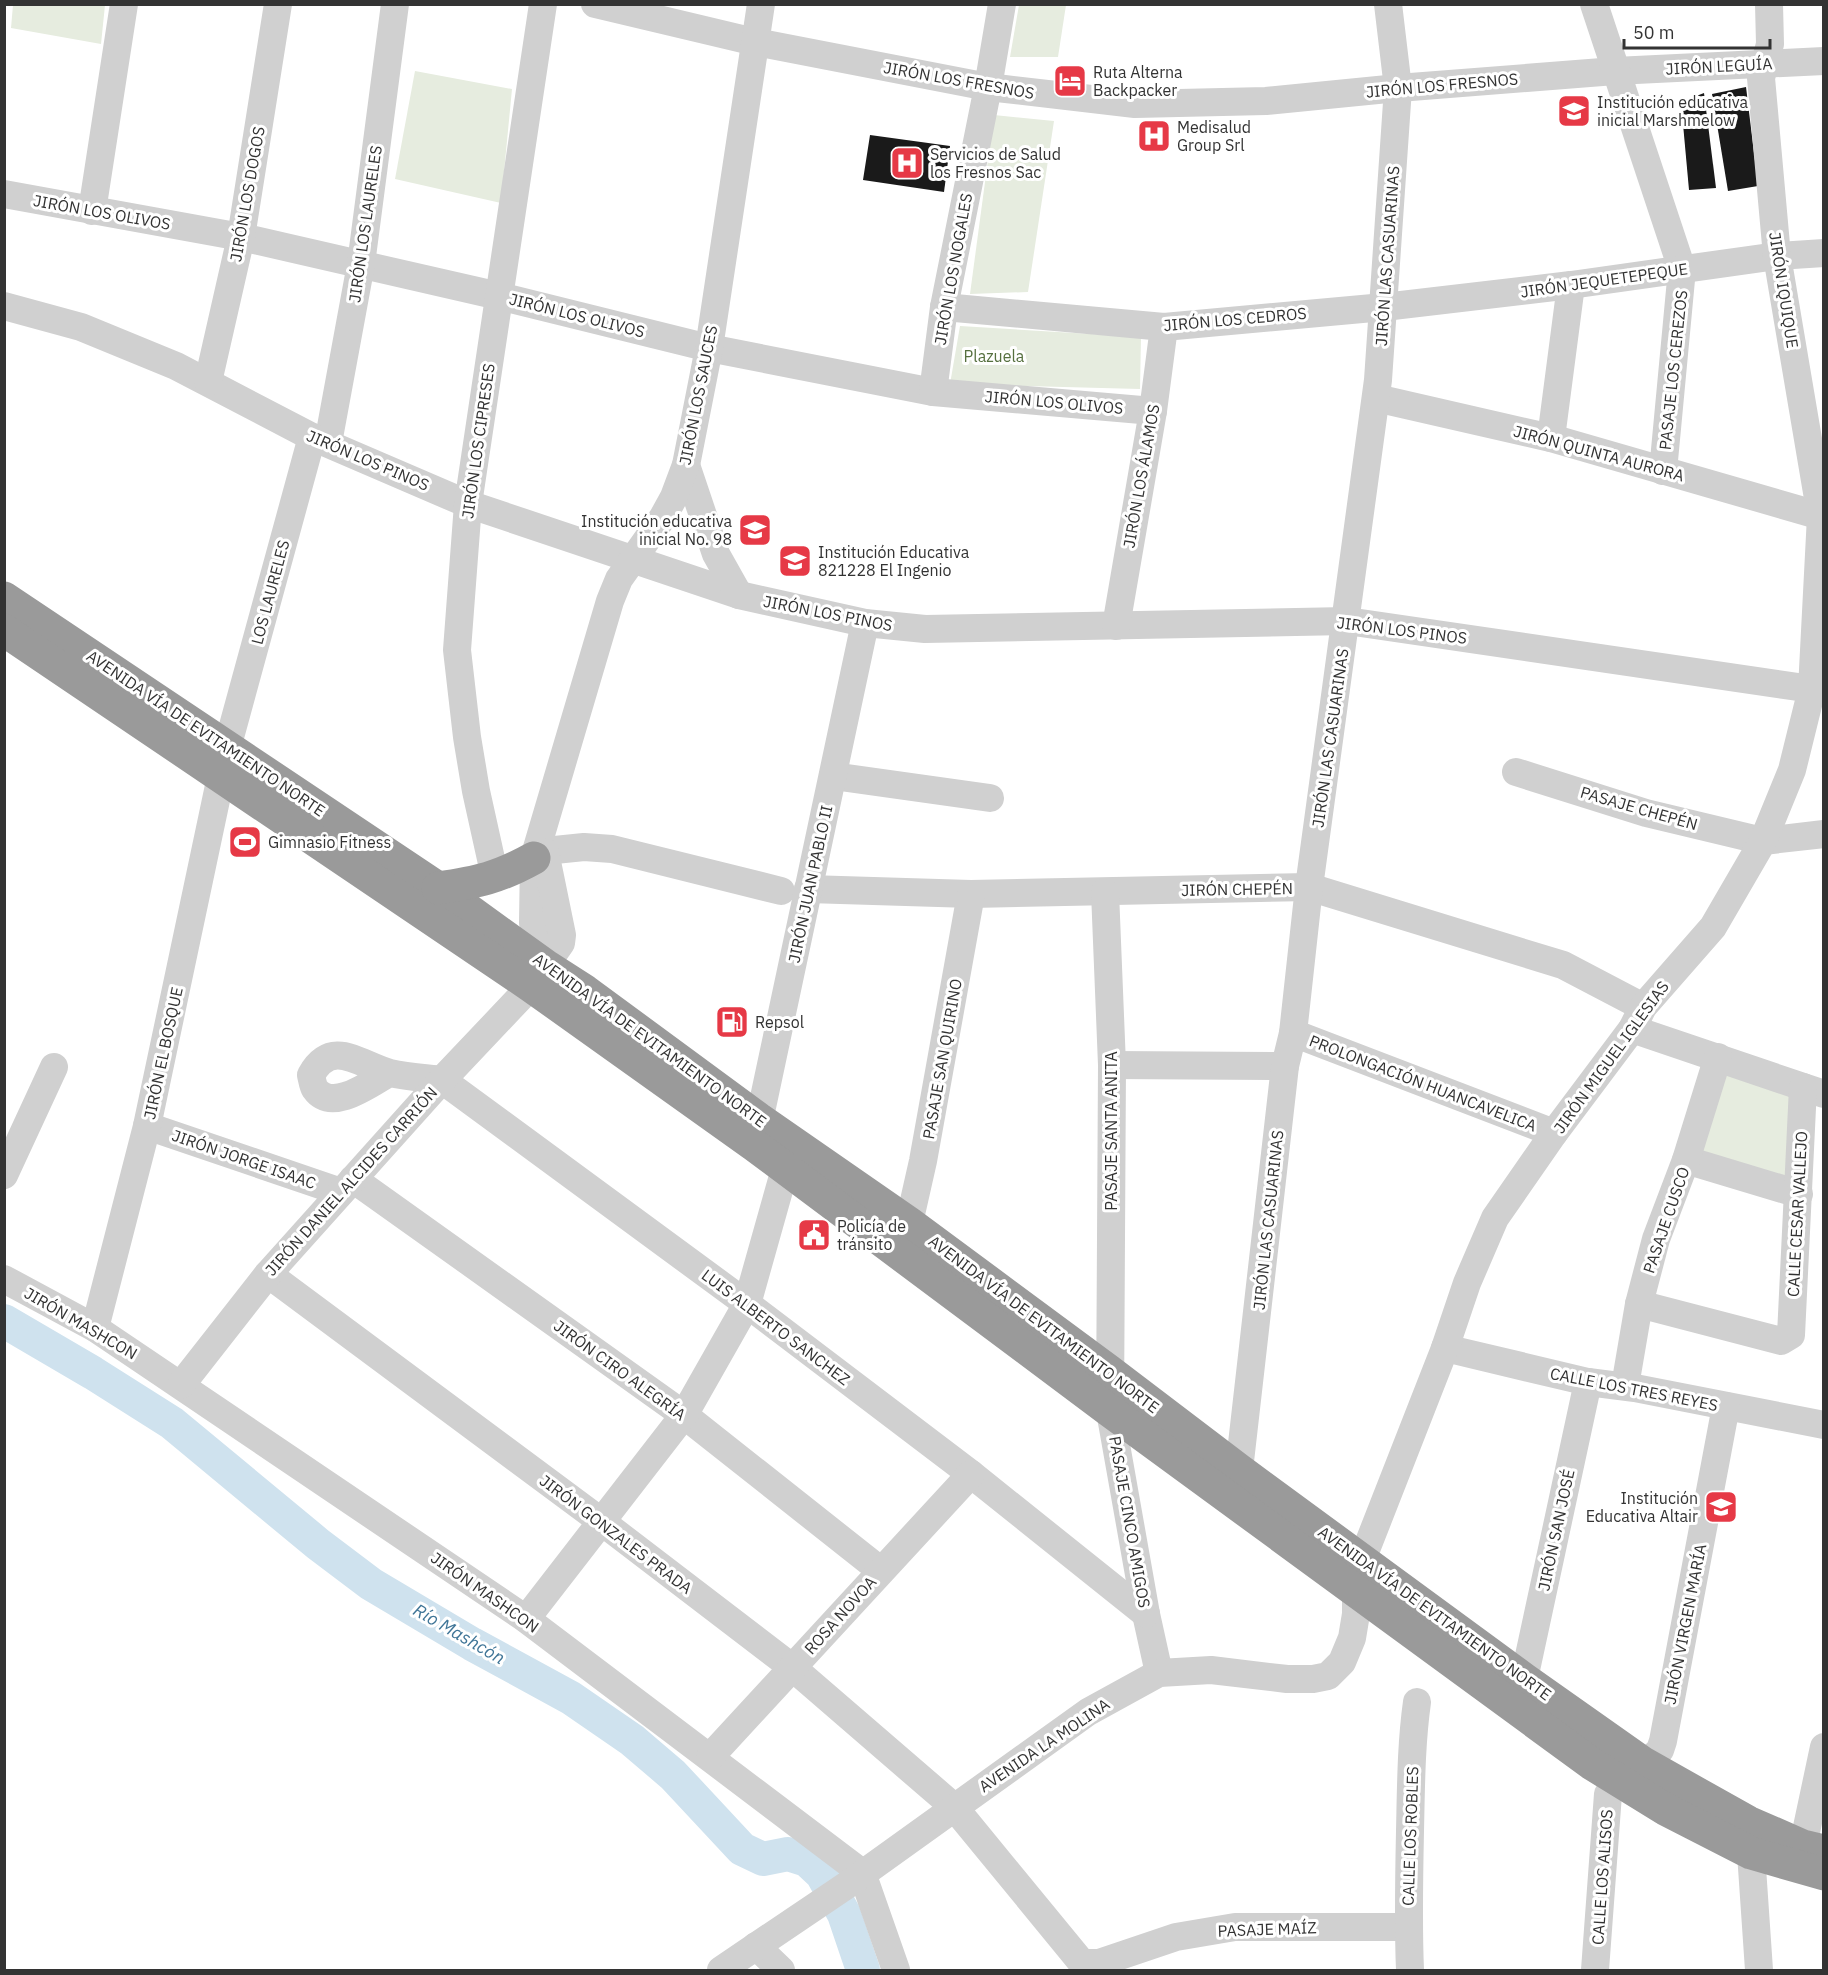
<svg xmlns="http://www.w3.org/2000/svg" width="1828" height="1975" viewBox="0 0 1828 1975" font-family="'IBM Plex Sans',sans-serif">
<style>
.green{fill:#e6ecdf}
.lines{fill:none;stroke-linecap:round;stroke-linejoin:round}
.river{stroke:#cfe2ee;stroke-width:34}
.building{fill:#1a1a1a}
.minor{stroke:#d0d0d0;stroke-width:28}
.highway{stroke:#9a9a9a;stroke-width:33}
.labels{text-anchor:middle;stroke-width:6;stroke-linejoin:round;paint-order:stroke}
.street-label{font-size:16px;fill:#333;stroke:#fff}
.poi-label{font-size:16px;fill:#333;stroke:#fff;text-anchor:start}
.park-label{font-size:16px;fill:#56703f;stroke:#fff}
.water-label{font-size:18px;font-style:italic;fill:#3f7597;stroke:#fff}
</style>
<rect width="100%" height="100%" fill="#fff"/>
<g class="green">
<path d="M13,5H105L101,44L11,28Z"/>
<path d="M1019,5H1066L1058,57H1010Z"/>
<path d="M415,71L512,89L501,203L395,179Z"/>
<path d="M994,115L1054,121L1028,292L970,294Z"/>
<path d="M960,326L1141,337L1140,389L950,384Z"/>
<path d="M1723,1073L1794,1094L1787,1177L1701,1154Z"/>
</g>
<g class="lines">
<path class="river" d="M4,1321L93,1373L172,1423L318,1544L371,1584L472,1644L571,1698L632,1740L673,1775L742,1849L763,1859L788,1854L807,1860L822,1874L844,1914L863,1970"/>
</g>
<g class="building">
<path d="M1746,87L1758,186L1728,191L1712,94Z"/>
<path d="M1704,93L1716,188L1689,190L1681,102Z"/>
<path d="M870,135L950,146L944,192L863,180Z"/>
</g>
<g class="lines">
<g class="minor">
<path d="M595,4L755,42L988,87L1135,104L1266,101L1398,88L1615,71L1824,61"/>
<path d="M1594,4L1682,269L1663,471"/>
<path d="M4,194L241,237L499,296L709,348L933,392L1153,411"/>
<path d="M92,211L124,4"/>
<path d="M4,306L81,327L176,366L312,437L468,504L739,595L865,623L925,629L1347,621L1812,689"/>
<path d="M944,307L1164,327L1384,307L1571,285L1777,256L1824,253"/>
<path d="M208,382L241,237L278,4"/>
<path d="M933,392L944,307L988,87L1002,4"/>
<path d="M1376,398L1551,438L1821,516"/>
<path d="M1551,438L1571,285"/>
<path d="M328,443L361,264L395,4"/>
<path d="M686,465L716,554L739,595"/>
<path d="M1116,626L1153,411L1164,327"/>
<path d="M1516,772L1646,813L1763,841L1824,834"/>
<path d="M833,776L990,798"/>
<path d="M545,851L584,847L612,849L781,891"/>
<path d="M495,877L476,791L467,737L457,650L468,504L543,4"/>
<path d="M808,889L971,894L1309,887L1563,965L1643,1007"/>
<path d="M1105,892L1112,1065L1110,1411L1146,1614L1159,1673"/>
<path d="M546,966L533,923L534,858L610,601L619,579L663,517L674,497L686,465L709,348L761,4"/>
<path d="M1632,1029L1824,1094"/>
<path d="M1293,1033L1554,1133"/>
<path d="M1112,1065L1285,1066"/>
<path d="M389,1073C371,1083 332,1113 315,1089C313,1086 312,1079 311,1075C332,1037 360,1065 390,1073C406,1077 425,1078 442,1080L747,1304L971,1474L1146,1614"/>
<path d="M147,1126L341,1192"/>
<path d="M755,1140L865,623"/>
<path d="M1686,1160L1799,1194"/>
<path d="M4,1175L54,1067"/>
<path d="M353,1179L684,1415L880,1570"/>
<path d="M909,1223L923,1161L971,894"/>
<path d="M268,1274L602,1522L793,1668L954,1807L1082,1963H1099L1176,1937L1235,1927H1408"/>
<path d="M4,1279L95,1328L526,1619L862,1873L896,1970"/>
<path d="M1639,1304L1781,1341L1791,1335L1803,1087"/>
<path d="M95,1328L147,1126L227,748L312,437"/>
<path d="M1445,1348L1588,1382L1635,1388L1824,1425"/>
<path d="M181,1385L268,1274L442,1080L531,986L561,943L562,935L545,852"/>
<path d="M1625,1386L1639,1304L1656,1239L1686,1160L1718,1057"/>
<path d="M1239,1470L1285,1066L1293,1033L1309,887L1378,380L1398,88L1388,4"/>
<path d="M526,1619L684,1415L747,1304L785,1169"/>
<path d="M1524,1679L1588,1382"/>
<path d="M710,1757L971,1474"/>
<path d="M1803,1846L1824,1747"/>
<path d="M1751,1853L1759,1970"/>
<path d="M756,1946L781,1970"/>
<path d="M721,1970L847,1885L1088,1712L1159,1673L1211,1670L1287,1679H1313L1328,1676L1342,1662L1352,1638L1356,1614V1590L1362,1560L1445,1348L1467,1283L1495,1218L1554,1133L1632,1029L1643,1007L1713,927L1763,841L1792,770L1812,689L1821,516L1777,256L1761,78L1770,44L1769,4"/>
<path d="M1410,1970C1408,1924 1409,1878 1410,1831C1411,1788 1411,1745 1417,1702"/>
<path d="M1595,1970L1608,1794L1618,1781L1655,1755L1660,1750L1663,1741L1726,1406"/>
</g>
<g class="highway">
<path d="M4,598L438,888L546,966L585,991L759,1119L909,1223L1109,1371L1239,1470L1524,1679L1643,1763L1748,1822L1803,1846L1824,1851"/>
<path d="M4,630L531,986L754,1145L1110,1411L1592,1764L1665,1809L1751,1853L1824,1874"/>
<path d="M438,888C478,882 498,878 534,858"/>
</g>
</g>
<defs>
<g id="hotel-square" transform="scale(1.725)"><rect x="-9" y="-9" width="18" height="18" rx="4" fill="#e63946" stroke="#fff"/><path d="M-6-4.5h1.5V1H6V5H4.5V3h-9V5H-6ZM-4 0a1.8 1.8 0 1 1 3.6 0ZM.5 0V-2.5h3Q6-2.5 6 0Z" fill="#fff"/></g>
<g id="school-square" transform="scale(1.725)"><rect x="-9" y="-9" width="18" height="18" rx="4" fill="#e63946" stroke="#fff"/><path d="M0-5L7-2L0 1L-7-2ZM-4 1L0 2.5L4 1V4Q0 6-4 4Z" fill="#fff"/></g>
<g id="hospital-square" transform="scale(1.725)"><rect x="-9" y="-9" width="18" height="18" rx="4" fill="#e63946" stroke="#fff"/><path d="M-5-5h3v3.5h4V-5h3V5h-3V1.5h-4V5h-3Z" fill="#fff"/></g>
<g id="stadium-square" transform="scale(1.725)"><rect x="-9" y="-9" width="18" height="18" rx="4" fill="#e63946" stroke="#fff"/><path d="M0-5a6.5 5 0 1 0 0 10a6.5 5 0 1 0 0-10ZM-3.5-1.8h7v3.6h-7Z" fill="#fff"/></g>
<g id="fuel-square" transform="scale(1.725)"><rect x="-9" y="-9" width="18" height="18" rx="4" fill="#e63946" stroke="#fff"/><path d="M-5.5-6h7V0h2V4h1.3V-2.5L3-4.5l.8-.8L6-3V5H2.5V1h-1V6h-7ZM-4.2-4.7v3.2H.2V-4.7Z" fill="#fff"/></g>
<g id="civic-square" transform="scale(1.725)"><rect x="-9" y="-9" width="18" height="18" rx="4" fill="#e63946" stroke="#fff"/><path d="M-.6-6.5H3V-4.5H.6V-3L4-1V1h2V6H-6V1h2V-1L-.6-3ZM-1.2 2.5V6h2.4V2.5Z" fill="#fff"/></g>
</defs>
<g fill-rule="evenodd">
<use href="#hotel-square" x="1070" y="81"/>
<use href="#school-square" x="1574" y="111"/>
<use href="#hospital-square" x="1154" y="136"/>
<use href="#hospital-square" x="907" y="163"/>
<use href="#school-square" x="755" y="530"/>
<use href="#school-square" x="795" y="561"/>
<use href="#stadium-square" x="245" y="842"/>
<use href="#fuel-square" x="732" y="1022"/>
<use href="#civic-square" x="814" y="1235"/>
<use href="#school-square" x="1721" y="1507"/>
</g>
<g class="labels">
<g class="street-label">
<text transform="translate(1719 66) rotate(-3)" y="6">JIRÓN LEGUÍA</text>
<text transform="translate(959 80) rotate(10)" y="6">JIRÓN LOS FRESNOS</text>
<text transform="translate(1442 85) rotate(-5)" y="6">JIRÓN LOS FRESNOS</text>
<text transform="translate(247 194) rotate(-80)" y="6">JIRÓN LOS DOGOS</text>
<text transform="translate(102 212) rotate(10)" y="6">JIRÓN LOS OLIVOS</text>
<text transform="translate(365 224) rotate(-82)" y="6">JIRÓN LOS LAURELES</text>
<text transform="translate(1387 256) rotate(-86)" y="6">JIRÓN LAS CASUARINAS</text>
<text transform="translate(953 269) rotate(-80)" y="6">JIRÓN LOS NOGALES</text>
<text transform="translate(1604 280) rotate(-8)" y="6">JIRÓN JEQUETEPEQUE</text>
<text transform="translate(1784 290) rotate(81)" y="6">JIRÓN IQUIQUE</text>
<text transform="translate(577 315) rotate(14)" y="6">JIRÓN LOS OLIVOS</text>
<text transform="translate(1235 319) rotate(-5)" y="6">JIRÓN LOS CEDROS</text>
<text transform="translate(1673 370) rotate(-84)" y="6">PASAJE LOS CEREZOS</text>
<text transform="translate(698 395) rotate(-79)" y="6">JIRÓN LOS SAUCES</text>
<text transform="translate(1054 402) rotate(5)" y="6">JIRÓN LOS OLIVOS</text>
<text transform="translate(478 441) rotate(-82)" y="6">JIRÓN LOS CIPRESES</text>
<text transform="translate(1599 453) rotate(15)" y="6">JIRÓN QUINTA AURORA</text>
<text transform="translate(368 460) rotate(23)" y="6">JIRÓN LOS PINOS</text>
<text transform="translate(1141 476) rotate(-80)" y="6">JIRÓN LOS ÁLAMOS</text>
<text transform="translate(270 592) rotate(-75)" y="6">LOS LAURELES</text>
<text transform="translate(828 613) rotate(11)" y="6">JIRÓN LOS PINOS</text>
<text transform="translate(1402 630) rotate(7)" y="6">JIRÓN LOS PINOS</text>
<text transform="translate(206 733) rotate(34)" y="6">AVENIDA VÍA DE EVITAMIENTO NORTE</text>
<text transform="translate(1330 738) rotate(-82)" y="6">JIRÓN LAS CASUARINAS</text>
<text transform="translate(1639 808) rotate(16)" y="6">PASAJE CHEPÉN</text>
<text transform="translate(810 884) rotate(-78)" y="6">JIRÓN JUAN PABLO II</text>
<text transform="translate(1237 889) rotate(-1)" y="6">JIRÓN CHEPÉN</text>
<text transform="translate(650 1040) rotate(36)" y="6">AVENIDA VÍA DE EVITAMIENTO NORTE</text>
<text transform="translate(163 1053) rotate(-78)" y="6">JIRÓN EL BOSQUE</text>
<text transform="translate(1611 1057) rotate(-54)" y="6">JIRÓN MIGUEL IGLESIAS</text>
<text transform="translate(942 1059) rotate(-80)" y="6">PASAJE SAN QUIRINO</text>
<text transform="translate(1423 1083) rotate(21)" y="6">PROLONGACIÓN HUANCAVELICA</text>
<text transform="translate(1111 1131) rotate(-90)" y="6">PASAJE SANTA ANITA</text>
<text transform="translate(244 1159) rotate(19)" y="6">JIRÓN JORGE ISAAC</text>
<text transform="translate(351 1181) rotate(-48)" y="6">JIRÓN DANIEL ALCIDES CARRIÓN</text>
<text transform="translate(1797 1214) rotate(-87)" y="6">CALLE CESAR VALLEJO</text>
<text transform="translate(1268 1220) rotate(-84)" y="6">JIRÓN LAS CASUARINAS</text>
<text transform="translate(1666 1220) rotate(-71)" y="6">PASAJE CUSCO</text>
<text transform="translate(81 1323) rotate(30)" y="6">JIRÓN MASHCON</text>
<text transform="translate(1044 1324) rotate(37)" y="6">AVENIDA VÍA DE EVITAMIENTO NORTE</text>
<text transform="translate(776 1327) rotate(37)" y="6">LUIS ALBERTO SANCHEZ</text>
<text transform="translate(620 1370) rotate(36)" y="6">JIRÓN CIRO ALEGRÍA</text>
<text transform="translate(1634 1389) rotate(11)" y="6">CALLE LOS TRES REYES</text>
<text transform="translate(1130 1522) rotate(80)" y="6">PASAJE CINCO AMIGOS</text>
<text transform="translate(1556 1530) rotate(-78)" y="6">JIRÓN SAN JOSÉ</text>
<text transform="translate(616 1534) rotate(37)" y="6">JIRÓN GONZALES PRADA</text>
<text transform="translate(485 1592) rotate(35)" y="6">JIRÓN MASHCON</text>
<text transform="translate(1435 1613) rotate(36)" y="6">AVENIDA VÍA DE EVITAMIENTO NORTE</text>
<text transform="translate(840 1615) rotate(-48)" y="6">ROSA NOVOA</text>
<text transform="translate(1685 1624) rotate(-79)" y="6">JIRÓN VIRGEN MARÍA</text>
<text transform="translate(1044 1745) rotate(-34)" y="6">AVENIDA LA MOLINA</text>
<text transform="translate(1410 1836) rotate(-88)" y="6">CALLE LOS ROBLES</text>
<text transform="translate(1602 1877) rotate(-86)" y="6">CALLE LOS ALISOS</text>
<text transform="translate(1267 1929) rotate(-2)" y="6">PASAJE MAÍZ</text>
</g>
<g class="poi-label">
<text x="1093" y="78">Ruta Alterna<tspan x="1093" dy="18">Backpacker</tspan></text>
<text x="1597" y="108">Institución educativa<tspan x="1597" dy="18">inicial Marshmelow</tspan></text>
<text x="1177" y="133">Medisalud<tspan x="1177" dy="18">Group Srl</tspan></text>
<text x="930" y="160">Servicios de Salud<tspan x="930" dy="18">los Fresnos Sac</tspan></text>
<text x="732" y="527" text-anchor="end">Institución educativa<tspan x="732" dy="18">inicial No. 98</tspan></text>
<text x="818" y="558">Institución Educativa<tspan x="818" dy="18">821228 El Ingenio</tspan></text>
<text x="268" y="848">Gimnasio Fitness</text>
<text x="755" y="1028">Repsol</text>
<text x="837" y="1232">Policía de<tspan x="837" dy="18">tránsito</tspan></text>
<text x="1698" y="1504" text-anchor="end">Institución<tspan x="1698" dy="18">Educativa Altair</tspan></text>
</g>
<g class="park-label">
<text x="994" y="362">Plazuela</text>
</g>
<g class="water-label">
<text transform="translate(459 1634) rotate(30)" y="6">Río Mashcón</text>
</g>
</g>
<rect width="1828" height="1975" fill="none" stroke="#333333" stroke-width="12"/>
<path d="M1624 39v9h146v-9" fill="none" stroke="#333333" stroke-width="3"/>
<text x="1633" y="39" font-size="18" fill="#333333" stroke="#ffffff" stroke-width="4.5" paint-order="stroke">50 m</text>
</svg>
